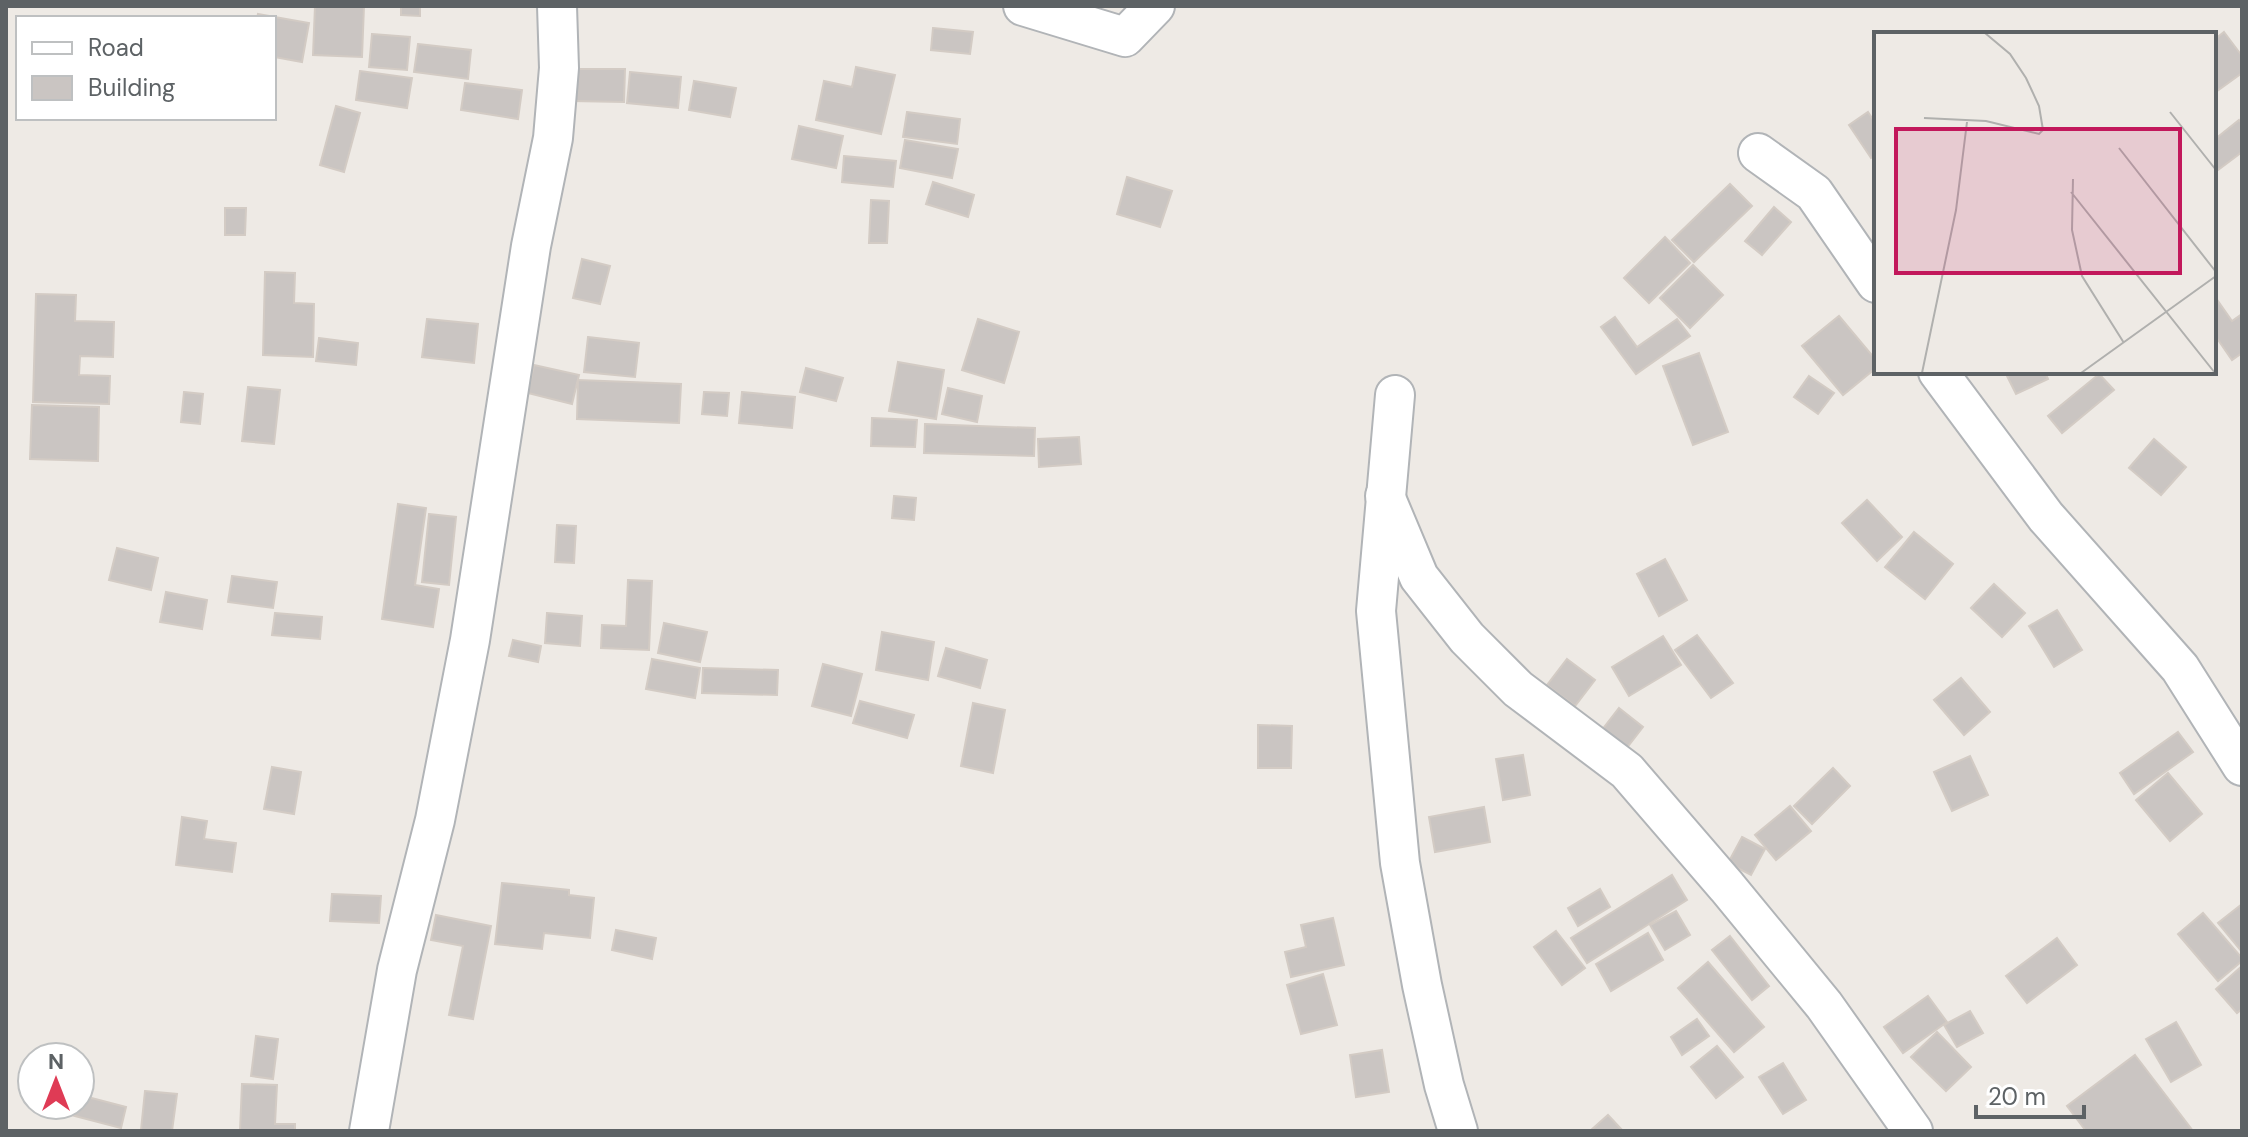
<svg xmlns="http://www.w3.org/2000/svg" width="2248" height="1137" viewBox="0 0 2248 1137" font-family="'DM Sans',sans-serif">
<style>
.building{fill:#cac5c2;stroke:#d3cbc4;stroke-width:2}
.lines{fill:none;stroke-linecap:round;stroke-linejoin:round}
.minor-casing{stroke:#b1b4b7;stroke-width:42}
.minor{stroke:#fff;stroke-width:38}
.inset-road{fill:none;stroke:#b0b0ae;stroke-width:2}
.view{fill:#c2185b;fill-opacity:0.15;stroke:#c2185b;stroke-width:4}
.inset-edge{fill:none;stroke:#5d6265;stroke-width:4}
</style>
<rect width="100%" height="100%" fill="#eeeae5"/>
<g class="building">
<path d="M315,6H364L362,57L313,55Z"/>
<path d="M401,6H420V16L401,15Z"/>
<path d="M258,14L309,23L302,62L274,57V18H257Z"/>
<path d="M933,28L973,32L970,54L931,50Z"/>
<path d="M2224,32L2242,56V73L2217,91L2214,87V40Z"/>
<path d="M372,34L410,37L407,70L369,67Z"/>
<path d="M418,44L471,50L468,79L414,72Z"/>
<path d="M856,67L895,75L881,134L816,120L824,81L852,87Z"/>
<path d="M573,69H625L624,102L572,101Z"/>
<path d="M360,71L412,78L407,108L356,100Z"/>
<path d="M630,72L681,77L678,108L627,103Z"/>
<path d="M694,81L736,88L730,117L689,110Z"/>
<path d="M465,83L522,90L518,119L461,110Z"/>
<path d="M336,106L360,113L344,172L320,165Z"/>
<path d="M907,112L960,119L957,144L903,137Z"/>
<path d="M1868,112L1876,124V155L1871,158L1849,125Z"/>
<path d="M2239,120L2242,124V152L2214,173V140Z"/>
<path d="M799,126L843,136L836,168L792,159Z"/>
<path d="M905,140L958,149L952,178L900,168Z"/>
<path d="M844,156L896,161L893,187L842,182Z"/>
<path d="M1127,177L1172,191L1160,227L1117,214Z"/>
<path d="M933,182L974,195L968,217L926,204Z"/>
<path d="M1730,184L1752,206L1694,262L1672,240Z"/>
<path d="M871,200L889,201L887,243H869Z"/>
<path d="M1774,207L1791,222L1762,255L1745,241Z"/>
<path d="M225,208H246L245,235H225Z"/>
<path d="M1665,237L1690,263L1649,303L1624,278Z"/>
<path d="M582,259L610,266L600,304L573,298Z"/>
<path d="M1693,265L1723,295L1690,328L1660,298Z"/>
<path d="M265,272L295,273L294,303L314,304L313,357L263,355Z"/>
<path d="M36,294L76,295L75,321L114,322L113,357L80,356L79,375L110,376L109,404L33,402Z"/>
<path d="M2218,301L2232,321L2242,314V353L2232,360L2214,334V304Z"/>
<path d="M1839,316L1876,360V368L1843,395L1802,346Z"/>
<path d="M1615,317L1637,347L1677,319L1690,336L1636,374L1601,327Z"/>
<path d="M427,319L478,324L474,363L422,357Z"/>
<path d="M978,319L1019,332L1004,383L962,370Z"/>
<path d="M588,337L639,343L635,377L584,372Z"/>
<path d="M319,338L358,343L356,365L316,361Z"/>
<path d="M1699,353L1728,432L1693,445L1663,366Z"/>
<path d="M898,362L944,370L936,419L889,411Z"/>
<path d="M534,365L579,375L572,404L528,393Z"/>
<path d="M806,368L843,378L836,401L800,392Z"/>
<path d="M2005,372H2045L2048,379L2016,394Z"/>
<path d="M2099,374L2114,390L2062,433L2048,416Z"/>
<path d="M1809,376L1834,393L1818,414L1794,397Z"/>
<path d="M578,380L681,384L679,423L577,419Z"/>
<path d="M248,387L280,390L274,444L242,441Z"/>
<path d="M948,388L982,396L977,422L942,414Z"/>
<path d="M184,392L203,394L200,424L181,422Z"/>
<path d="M704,392L729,393L727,416L702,414Z"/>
<path d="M742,392L795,397L792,428L739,423Z"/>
<path d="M32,405L99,407L98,461L30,459Z"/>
<path d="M872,418L917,420L915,447L871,446Z"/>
<path d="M925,424L1035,428L1034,456L924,453Z"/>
<path d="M1079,437L1081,464L1039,467L1038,439Z"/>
<path d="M2154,439L2186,467L2161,495L2129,468Z"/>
<path d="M894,496L916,498L914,520L892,518Z"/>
<path d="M1867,500L1902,537L1877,561L1842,523Z"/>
<path d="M398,504L426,508L415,585L439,589L433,627L382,619Z"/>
<path d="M429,514L456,517L449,585L422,582Z"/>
<path d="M557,525L576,526L574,563L555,562Z"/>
<path d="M1914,532L1953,564L1925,599L1885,567Z"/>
<path d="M117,548L158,558L151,590L109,580Z"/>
<path d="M1665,559L1687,600L1659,616L1637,574Z"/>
<path d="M232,576L277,582L273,608L228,602Z"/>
<path d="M628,580L652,581L649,650L601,648L602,625L626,626Z"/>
<path d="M1994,584L2025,613L2002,637L1971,608Z"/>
<path d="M166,592L207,600L202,629L160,622Z"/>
<path d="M2057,610L2082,650L2054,667L2029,626Z"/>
<path d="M275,613L322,617L320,639L272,635Z"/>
<path d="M547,613L582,616L580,646L545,643Z"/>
<path d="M664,623L707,632L700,662L658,653Z"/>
<path d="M882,632L934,642L928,680L876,670Z"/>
<path d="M1697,635L1733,683L1711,698L1675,650Z"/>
<path d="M1663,636L1681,665L1629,696L1612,667Z"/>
<path d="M513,640L541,646L538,662L509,656Z"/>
<path d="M946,648L987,660L980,688L938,676Z"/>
<path d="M652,659L700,668L695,698L646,689Z"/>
<path d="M1567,659L1595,680L1575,706L1547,685Z"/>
<path d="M823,664L862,674L851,716L812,706Z"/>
<path d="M703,668L778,670L777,695L702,693Z"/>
<path d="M1961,678L1990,712L1964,735L1934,700Z"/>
<path d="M860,701L914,715L907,738L853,723Z"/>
<path d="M973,703L1005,710L993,773L961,766Z"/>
<path d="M1619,708L1643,727L1622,754L1598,735Z"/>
<path d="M1258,725L1292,726L1291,768H1258Z"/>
<path d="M2178,732L2193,752L2134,794L2120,773Z"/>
<path d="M1523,755L1530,795L1503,800L1496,759Z"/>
<path d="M1970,756L1988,795L1952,811L1934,772Z"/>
<path d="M272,767L301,772L294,814L264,809Z"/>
<path d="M1833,768L1850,786L1812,824L1794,806Z"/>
<path d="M2168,773L2202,814L2170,841L2136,800Z"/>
<path d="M1790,806L1811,831L1776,860L1755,835Z"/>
<path d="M1484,807L1490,842L1435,852L1429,817Z"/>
<path d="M182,817L207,821L204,839L236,843L232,872L176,865Z"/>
<path d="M1742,837L1765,849L1751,875L1728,863Z"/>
<path d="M1672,875L1687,900L1587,963L1571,938Z"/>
<path d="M502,883L569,890V895L594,898L590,938L544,933L542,949L495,944Z"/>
<path d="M1600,889L1610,907L1578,926L1568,908Z"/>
<path d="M332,894L381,896L379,923L330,921Z"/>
<path d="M2242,904V952L2218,923Z"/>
<path d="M1676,911L1690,935L1665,950L1650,925Z"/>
<path d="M2203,913L2242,958V961L2218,981L2178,934Z"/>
<path d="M436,915L491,926L473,1019L449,1015L463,946L431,940Z"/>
<path d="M1333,918L1344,965L1291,977L1285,952L1306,947L1301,925Z"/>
<path d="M616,930L656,938L652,959L612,950Z"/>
<path d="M1556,931L1585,968L1562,985L1534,947Z"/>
<path d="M1648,933L1663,960L1611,991L1596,964Z"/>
<path d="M1730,936L1769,986L1752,1000L1712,950Z"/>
<path d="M2057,938L2077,965L2027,1003L2006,976Z"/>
<path d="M1708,962L1764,1027L1734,1052L1678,988Z"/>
<path d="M2242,966V1009L2237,1013L2216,989Z"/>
<path d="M1323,974L1337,1025L1301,1034L1287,985Z"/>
<path d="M1928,996L1947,1022L1903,1053L1884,1027Z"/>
<path d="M1970,1011L1983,1033L1957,1047L1944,1025Z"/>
<path d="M1697,1019L1709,1036L1682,1055L1671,1037Z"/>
<path d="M2176,1022L2201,1065L2171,1082L2146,1039Z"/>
<path d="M1937,1032L1971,1067L1946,1091L1911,1057Z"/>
<path d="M256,1036L278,1039L273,1079L251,1076Z"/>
<path d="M1717,1046L1743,1077L1716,1098L1691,1067Z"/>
<path d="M1382,1050L1389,1092L1356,1097L1350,1055Z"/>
<path d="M2135,1055L2193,1131H2086L2067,1106Z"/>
<path d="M1783,1063L1806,1100L1783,1114L1759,1077Z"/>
<path d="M242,1084L277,1085L275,1124H295V1131H240Z"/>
<path d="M145,1091L177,1094L172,1131L141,1130Z"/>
<path d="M80,1095L126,1107L121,1128L52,1110L54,1105H80Z"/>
<path d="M1608,1115L1623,1131H1590Z"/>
</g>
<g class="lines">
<g class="minor-casing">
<g id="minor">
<path d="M1023,6L1125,37L1155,6"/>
<path d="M1758,153L1814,193L1876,283"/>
<path d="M1938,372L2046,517L2180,668L2242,766"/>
<path d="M1395,395L1376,611L1400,863L1422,985L1444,1085L1458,1131"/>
<path d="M1385,496L1419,577L1467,638L1518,689L1627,771L1727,887L1824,1005L1913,1131"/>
<path d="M369,1131L397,970L435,820L470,640L531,246L553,138L559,68L557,6"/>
</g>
</g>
<use href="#minor" class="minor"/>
</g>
<g transform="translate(1874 32)">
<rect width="342" height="342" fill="#eeeae5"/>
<path class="inset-road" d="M296,80L342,138M50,86L112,89L165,102L169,98L165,74L152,46L136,22L111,1M245,116L342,240M199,147L198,198L208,244L250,311M197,160L341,341M48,341L82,178L93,90M207,341L342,244"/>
<path class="view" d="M22,97H306V241H22Z"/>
<rect width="342" height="342" class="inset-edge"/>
</g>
<rect width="2248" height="1137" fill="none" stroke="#5d6265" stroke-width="16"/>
<rect x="16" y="16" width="260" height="104" fill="#ffffff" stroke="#bec0c1" stroke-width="2"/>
<rect x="32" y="42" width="40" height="12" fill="#ffffff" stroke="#bec0c1" stroke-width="2"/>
<text x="88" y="56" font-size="24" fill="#5d6265">Road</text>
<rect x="32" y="76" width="40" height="24" fill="#cac5c2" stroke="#bec0c1" stroke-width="2"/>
<text x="88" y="96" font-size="24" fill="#5d6265">Building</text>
<g transform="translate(56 1081)"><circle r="38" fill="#ffffff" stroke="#bec0c1" stroke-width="2"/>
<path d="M0-6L14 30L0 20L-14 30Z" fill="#df3b55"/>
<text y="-12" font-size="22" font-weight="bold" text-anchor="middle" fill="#5d6265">N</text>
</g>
<path d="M1976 1105v12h108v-12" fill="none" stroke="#5d6265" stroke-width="4"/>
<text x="1988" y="1105" font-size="24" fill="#5d6265" stroke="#ffffff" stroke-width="6" paint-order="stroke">20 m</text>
</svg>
